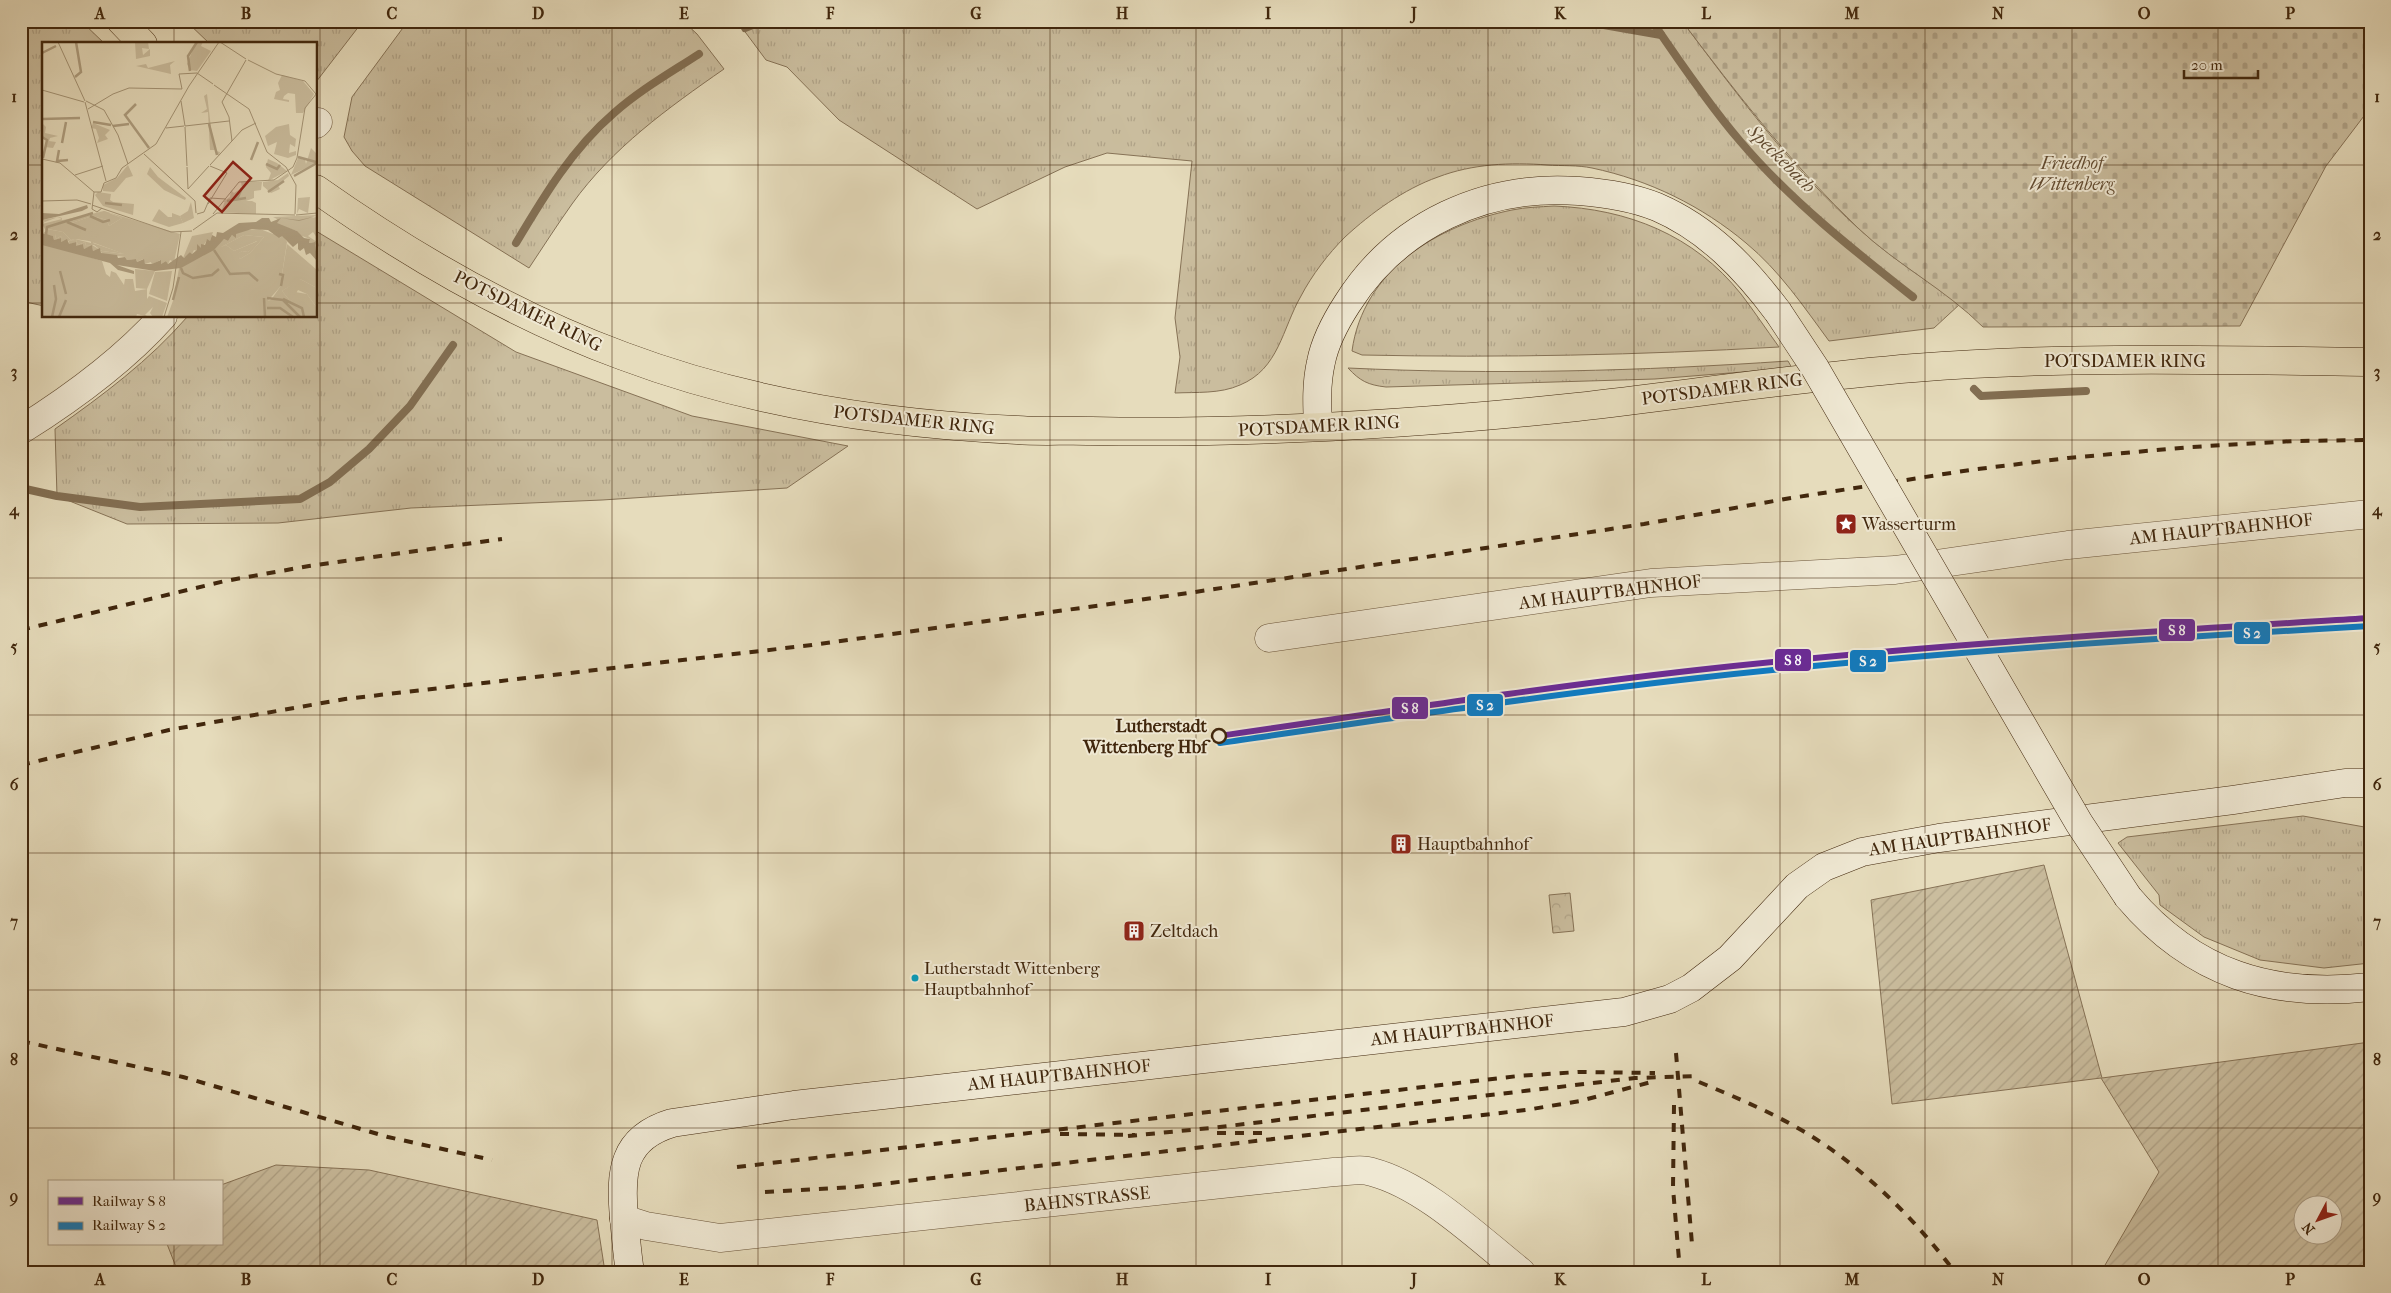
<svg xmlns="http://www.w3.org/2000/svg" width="2391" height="1293" viewBox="0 0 2391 1293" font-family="'IM FELL French Canon',serif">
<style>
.grass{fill:url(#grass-tufts);stroke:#867256}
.cemetery{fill:url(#cemetery-stones);stroke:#867256}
.park{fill:url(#park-crowns);stroke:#867256}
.garden{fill:url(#garden-furrows);stroke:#867256;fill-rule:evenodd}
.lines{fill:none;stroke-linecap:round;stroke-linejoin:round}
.stream{stroke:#826e52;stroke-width:8}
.street-casing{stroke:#6a5439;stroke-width:29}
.secondary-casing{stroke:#41270d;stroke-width:29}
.primary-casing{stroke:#41270d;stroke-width:29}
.street{stroke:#efe8d3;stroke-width:28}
.secondary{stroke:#efe8d3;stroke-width:28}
.primary{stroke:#e6dcbc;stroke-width:28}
.rail{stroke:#41270d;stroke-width:4;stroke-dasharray:9 9;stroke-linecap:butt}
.secondary-bridge-casing{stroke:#41270d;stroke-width:29;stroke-linecap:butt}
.secondary-bridge{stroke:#efe8d3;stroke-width:28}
.rail-1-casing{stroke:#efe8d3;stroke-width:10}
.rail-2-casing{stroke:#efe8d3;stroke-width:10}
.rail-1{stroke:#6b2c94;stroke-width:6}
.rail-2{stroke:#107bc0;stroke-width:6}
.grid{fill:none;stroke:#41270d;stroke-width:1;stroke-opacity:0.55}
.stop-dot{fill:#efe8d3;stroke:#41270d;stroke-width:2.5}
.bus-dot{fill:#069cbb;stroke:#efe8d3;stroke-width:2}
.labels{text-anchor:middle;stroke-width:4;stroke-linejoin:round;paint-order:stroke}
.bus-label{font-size:17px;fill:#41270d;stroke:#efe8d3;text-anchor:start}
.park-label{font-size:18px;font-style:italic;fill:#634c31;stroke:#efe8d3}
.street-label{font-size:18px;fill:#41270d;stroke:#efe8d3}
.poi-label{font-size:18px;fill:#41270d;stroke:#efe8d3;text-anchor:start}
.stop-label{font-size:18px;font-weight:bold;fill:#41270d;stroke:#efe8d3;text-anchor:end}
.water-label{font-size:19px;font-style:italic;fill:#624b30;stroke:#efe8d3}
.inset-river{fill:none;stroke:#ae9e80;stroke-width:2.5}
.inset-road{fill:none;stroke:#a49476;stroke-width:1}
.view{fill:#8f2418;fill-opacity:0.15;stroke:#8f2418;stroke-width:2.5}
.inset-edge{fill:none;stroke:#41270d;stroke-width:2.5}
.line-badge{stroke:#efe8d3;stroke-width:2}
.badge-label{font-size:14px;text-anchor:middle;font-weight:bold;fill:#fff}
.neatline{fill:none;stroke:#41270d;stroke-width:2}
.grid-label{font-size:16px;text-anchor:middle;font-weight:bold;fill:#41270d}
</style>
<defs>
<pattern id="grass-tufts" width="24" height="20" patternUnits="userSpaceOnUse" patternTransform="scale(1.25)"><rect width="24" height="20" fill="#cabd9e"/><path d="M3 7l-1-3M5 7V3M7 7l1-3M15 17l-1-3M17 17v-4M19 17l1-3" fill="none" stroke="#afa287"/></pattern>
<pattern id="cemetery-stones" width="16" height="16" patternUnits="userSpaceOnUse" patternTransform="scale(1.25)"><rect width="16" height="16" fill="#cabd9e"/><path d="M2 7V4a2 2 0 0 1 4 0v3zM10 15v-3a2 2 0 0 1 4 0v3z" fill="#afa287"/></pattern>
<pattern id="park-crowns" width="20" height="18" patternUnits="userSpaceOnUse" patternTransform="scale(1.25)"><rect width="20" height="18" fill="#cabd9e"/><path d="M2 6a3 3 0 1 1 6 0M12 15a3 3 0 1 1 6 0" fill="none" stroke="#afa287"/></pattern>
<pattern id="garden-furrows" width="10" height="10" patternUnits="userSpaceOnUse" patternTransform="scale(1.25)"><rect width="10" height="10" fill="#cabd9e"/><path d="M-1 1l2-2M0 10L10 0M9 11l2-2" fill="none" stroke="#afa287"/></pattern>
</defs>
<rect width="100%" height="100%" fill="#e6dcbc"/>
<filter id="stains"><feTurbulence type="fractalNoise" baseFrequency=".004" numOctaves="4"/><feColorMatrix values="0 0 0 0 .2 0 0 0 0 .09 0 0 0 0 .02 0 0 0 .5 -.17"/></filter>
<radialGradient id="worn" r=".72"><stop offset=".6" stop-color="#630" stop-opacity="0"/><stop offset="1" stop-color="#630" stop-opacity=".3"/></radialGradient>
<g class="grass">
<path d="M21,21H81L105,44H44V306L21,301Z"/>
<path d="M186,21H363L316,82V44H210Z"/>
<path d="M408,21H683L697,34L724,69C668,108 612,148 572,204C557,225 543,247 529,268L365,166L352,151L344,137L352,97Z"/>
<path d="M737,21H1682C1737,94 1791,168 1859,229C1890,257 1926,280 1960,304L1934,328L1829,341C1804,307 1779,270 1746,243C1702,206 1649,180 1592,168C1578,165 1562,166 1547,165C1511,162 1472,164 1438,177C1404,189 1371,213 1345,237C1328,254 1312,275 1301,296C1282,329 1279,369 1240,385C1220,394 1196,392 1175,393L1180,357L1175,318L1192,161L1107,153L1065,167L977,209L839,120L787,67L766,60Z"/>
<path d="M1554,206C1628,209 1694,235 1741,294C1754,311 1766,329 1779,347C1639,355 1502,358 1362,355L1352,351C1363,270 1438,225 1512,210C1526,207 1540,207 1554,206Z"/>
<path d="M316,231L516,352L692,416L848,446L787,488L602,500L411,508L278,523L127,524L57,496L55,429C103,395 149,361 188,316H316Z"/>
<path d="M1788,361L1792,368L1655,379L1386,387C1368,385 1360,381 1348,368C1495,375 1641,371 1788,361Z"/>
<path d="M2303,816L2370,828V963L2324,968L2260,960L2204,937L2160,905L2159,895L2118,843L2127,837Z"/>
</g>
<path class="cemetery" d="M1682,21H2370V108L2326,166L2240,326L1983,327C1945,289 1897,265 1858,228C1792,165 1737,94 1682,21Z"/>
<path class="park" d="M1570,893L1574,931L1553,933L1549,895Z"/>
<g class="garden">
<path d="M2044,865L2102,1078L2370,1042V1272H2101L2159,1172L2101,1078L1892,1104L1871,900ZM2304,1206H2334V1236H2304Z"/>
<path d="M276,1165L369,1170L597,1220L605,1272H178L167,1244H221V1185Z"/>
</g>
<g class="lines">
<g class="stream">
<path d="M1581,21L1661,35"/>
<path d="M1652,21C1679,61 1709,105 1740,141C1790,200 1852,249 1913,297"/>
<path d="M745,28L763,21"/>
<path d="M516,243C544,196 572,149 614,113C640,90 670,73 699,54"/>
<path d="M1974,389L1981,396L2086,391"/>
<path d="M21,488L57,496L140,507L300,499L330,482L369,449L410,406L453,345"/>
</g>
<g class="street-casing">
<g id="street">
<path d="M316,124L318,122"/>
<path d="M21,430C72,398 123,361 163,316"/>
<path d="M1269,638L1651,583L1895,570L2068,545L2370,514"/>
<path d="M624,1219L646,1226L720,1238L1334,1172C1346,1172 1361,1168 1372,1172C1425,1186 1478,1238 1521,1272"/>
</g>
</g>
<g class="secondary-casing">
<g id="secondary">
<path d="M1318,426C1317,405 1316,384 1321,362C1325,342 1336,321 1347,304C1397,224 1486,184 1579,191C1606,193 1632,197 1657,207C1708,229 1745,268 1778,312"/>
<path d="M2128,897C2193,974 2272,998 2370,987"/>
<path d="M630,1272C627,1254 626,1236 624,1218C620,1172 622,1138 672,1123L794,1105L1624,1012L1670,999L1691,988L1730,958L1797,886L1824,867L1862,852L1939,838L2233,800L2345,783H2370"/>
</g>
</g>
<g class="primary-casing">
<g id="primary">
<path d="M121,21L143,44"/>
<path d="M316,189C411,256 514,316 623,356C748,403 884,424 1017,430C1041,432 1066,430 1091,431C1253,434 1416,424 1577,407C1690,394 1802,377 1914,368C2066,356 2218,360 2370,362"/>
</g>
</g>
<use href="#street" class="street"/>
<use href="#secondary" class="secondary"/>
<use href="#primary" class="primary"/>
<g class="rail">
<path d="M21,630L225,581L309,566L502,539"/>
<path d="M21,765L169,730L345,699L812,645L1175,595L1644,524L1791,498L1970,470L2068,458L2191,447L2294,441L2370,440"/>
<path d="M21,1041L183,1077L388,1137L492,1160"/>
<path d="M1676,1053L1692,1244"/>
<path d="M1699,1082C1735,1097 1769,1111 1803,1131C1862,1166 1913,1217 1955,1272"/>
<path d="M1674,1105L1673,1188L1680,1272"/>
<path d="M1217,1133H1267"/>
<path d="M1060,1134L1135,1135"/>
<path d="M1128,1136L1211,1128L1635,1078L1700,1076"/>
<path d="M737,1167L1518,1076L1578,1072L1655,1073"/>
<path d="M765,1192L855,1187L1526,1110L1580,1101L1655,1081"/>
</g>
<g class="secondary-bridge-casing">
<path id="secondary-bridge" d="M1778,312L1815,368L2079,823L2128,897"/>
</g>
<use href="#secondary-bridge" class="secondary-bridge"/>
<g class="rail-1-casing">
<path id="rail-1" d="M1219,736C1378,713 1537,688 1697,670C1921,645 2145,632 2370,618"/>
</g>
<g class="rail-2-casing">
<path id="rail-2" d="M1220,743C1379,720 1538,696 1698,678C1921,653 2146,639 2370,626"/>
</g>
<use href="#rail-1" class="rail-1"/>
<use href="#rail-2" class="rail-2"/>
</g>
<path class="grid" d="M174,21V44M320,21V1272M466,21V1272M612,21V1272M758,21V1272M904,21V1272M1050,21V1272M1196,21V1272M1342,21V1272M1488,21V1272M1634,21V1272M1780,21V1272M1925,21V1272M2072,21V1272M2218,21V1272M21,165H44M316,165H2370M21,303H44M316,303H2370M174,316V1182M21,440H2370M21,578H2370M21,715H2370M21,853H2370M21,990H2370M21,1128H2370M174,1244V1272"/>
<defs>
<g id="sight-square" transform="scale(1.125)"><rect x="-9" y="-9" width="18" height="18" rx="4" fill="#8f2418" stroke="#efe8d3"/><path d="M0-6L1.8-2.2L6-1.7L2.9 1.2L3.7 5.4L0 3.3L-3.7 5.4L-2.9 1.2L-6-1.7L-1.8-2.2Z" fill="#fff"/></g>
<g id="building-square" transform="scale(1.125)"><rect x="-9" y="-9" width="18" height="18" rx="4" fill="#8f2418" stroke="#efe8d3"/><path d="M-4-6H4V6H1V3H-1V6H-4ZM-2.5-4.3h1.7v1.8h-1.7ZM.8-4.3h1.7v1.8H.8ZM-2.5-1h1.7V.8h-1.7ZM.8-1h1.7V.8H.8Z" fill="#fff"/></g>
</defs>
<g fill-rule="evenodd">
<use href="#sight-square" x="1846" y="524"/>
<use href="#building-square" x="1401" y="844"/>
<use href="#building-square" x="1134" y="931"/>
</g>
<circle class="stop-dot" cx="1219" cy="736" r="7"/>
<circle class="bus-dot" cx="915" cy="978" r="4.5"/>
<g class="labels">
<g class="bus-label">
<text x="924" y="974">Lutherstadt Wittenberg<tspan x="924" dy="21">Hauptbahnhof</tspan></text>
</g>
<g class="park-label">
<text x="2072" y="169">Friedhof<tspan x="2072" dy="21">Wittenberg</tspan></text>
</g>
<g class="street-label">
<text transform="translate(528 311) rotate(26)" y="6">POTSDAMER RING</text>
<text x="2125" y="367">POTSDAMER RING</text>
<text transform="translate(1722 389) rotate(-7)" y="6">POTSDAMER RING</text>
<text transform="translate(914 420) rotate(6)" y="6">POTSDAMER RING</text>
<text transform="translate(1319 426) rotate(-3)" y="6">POTSDAMER RING</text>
<text transform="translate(2221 529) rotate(-6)" y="6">AM HAUPTBAHNHOF</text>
<text transform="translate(1610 592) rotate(-7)" y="6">AM HAUPTBAHNHOF</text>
<text transform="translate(1960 837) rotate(-8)" y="6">AM HAUPTBAHNHOF</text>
<text transform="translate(1462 1030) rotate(-6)" y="6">AM HAUPTBAHNHOF</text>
<text transform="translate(1059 1075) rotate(-6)" y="6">AM HAUPTBAHNHOF</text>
<text transform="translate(1087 1199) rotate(-6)" y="6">BAHNSTRASSE</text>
</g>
<g class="poi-label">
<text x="1862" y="530">Wasserturm</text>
<text x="1417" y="850">Hauptbahnhof</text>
<text x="1150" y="937">Zeltdach</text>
</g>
<g class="stop-label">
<text x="1207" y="732">Lutherstadt<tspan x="1207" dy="21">Wittenberg Hbf</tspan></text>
</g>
<g class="water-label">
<text transform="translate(1782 158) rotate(45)" y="7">Speckebach</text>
</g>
</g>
<g transform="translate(42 42)">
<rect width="275" height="275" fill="#e6dcbc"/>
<path d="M93,0H106L107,7L100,6L101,13L108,7V14L94,17ZM133,19L128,23L129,32L94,24L104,22L106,26ZM240,33L261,39L272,52L261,71H254L253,52L246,51L242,54L241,57L247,58V60L232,57L234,50L238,48L236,41ZM0,81L4,85L3,91L16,94L8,96L7,99L14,100L11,106L3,105L6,99L0,95ZM51,81L68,88L63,93L66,97L55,101L57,96L54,87L49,86ZM269,106L275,112V121L249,133L256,116L263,118L264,122ZM226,117L235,121L245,129L226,139L229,131L224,125ZM246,131L247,134L236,143L238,147L229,151L221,144V140L236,138ZM199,140H220L219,148L212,149V156L204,159L181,160L188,155L189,148L192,151L200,146ZM62,169L138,192L132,220L128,218L126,222L124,219L119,222L118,218L110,223L109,220L103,222L101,217L95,220L94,217L85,218L83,215L60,212L58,207L51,209L50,204L42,207L41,202L34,205V200L26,203L27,198L19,200V196L12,198L11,194L0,192L4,189L0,182L20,177L16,175L0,181L3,179L0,178L17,175L20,176V178H21ZM61,169L66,174L68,171L80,176L67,184L65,178L50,174L30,181L33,176ZM6,187L21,190L29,198L33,197L47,199L82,212L60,209L50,203L44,204L43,200L36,203L34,198L21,199L19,194L14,197L13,192H6ZM275,173L268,176L275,175V196L271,190L266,194L275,200V205L272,200L267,201L268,197L255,192V189L235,182V177L231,175ZM218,187L231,192L233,189L238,196L240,192L245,200L238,245L223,262L224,275H125L132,256L137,226L161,214L182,197L186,199L190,193L194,195V191L202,188ZM202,193L222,195L208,211L198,217L196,212L200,209L206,210L216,199L192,209L184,203L179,205ZM171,190L168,199L165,198L159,207L155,203V209L152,208L150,212L148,210L146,214L134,219L141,216L150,194ZM5,202L60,219L64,232L68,235L69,229L74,231L82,243L83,237H91L93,249L105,247V257L107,254L125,261L120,275H111L108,271L111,265L103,273L107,275L95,272L94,275H0V203ZM130,229L125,259L107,252L113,230ZM258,237L275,246V266L265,252L256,248L249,260L240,249Z" fill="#cabd9e" fill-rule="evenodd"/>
<path d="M62,169L80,176L67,184L65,178L50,174L30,181L33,176ZM5,187L21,190L29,198L33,197L49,201V197L55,195L47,194L49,189L57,194L51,201L83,212L60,209L52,203L44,204L43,200L36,203L34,198L20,199L19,194L14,197L13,192H6ZM202,193L222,195L208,211L198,217L195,212L200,209L206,210L215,199L192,209L184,203L179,205ZM245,202L275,228V246L258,237L256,245L248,244L240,249L249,260L253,250L265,252L275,266V275H224L223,259L229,258L238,245Z" fill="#cabd9e"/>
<path d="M183,159H210L214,161V172L179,170Z" fill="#cabd9e"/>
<path d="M165,52L169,86L174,109L178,110L177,114L173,108H168L166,70L159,71L165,67L162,54ZM86,123L91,134L84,136L72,150L61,149V143L75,136ZM108,125L116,135L144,156L143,158L122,148L105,132ZM56,150L69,152L68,158L71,160L92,162L91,173L61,164L53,153ZM149,160L152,176L141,181L138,174L146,169ZM93,227L113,229L105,247L94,246Z" fill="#cabd9e"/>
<path d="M154,0H161L159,4L169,9L155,29L148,28L145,22ZM247,82L248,93L254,97L253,105L248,102L247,111L254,109V113L246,116L232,112L235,100L226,104L223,94L234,85ZM268,155L266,171L257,167L255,172L256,156ZM117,167L126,175H130V171L138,174L141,181L127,185L110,179Z" fill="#cabd9e"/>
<path d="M45,163L46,166L40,169L0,178V171L17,172ZM275,174L257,179L239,176L235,181L255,189L262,196L268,197L267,201L273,200L275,219L268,211L264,213L262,206L258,209L256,207V201L251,205L240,194L237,196L226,188L210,187L194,192V196L190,193L186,199L182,197L172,208L139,226L113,229L75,223L92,229V232L76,228L68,221L0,203V192H4L11,194L12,198L19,196V200L25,197L27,202L34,200V204L41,202L42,207L50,203L51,209L58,206L59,211L75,213L76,216L83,215L85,218L94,217L95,220L102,217L103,222H110L119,218V222L124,219L126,222L139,213L142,216L148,210L150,212L155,208V202L159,206V202L163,203L165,197L168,199L170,193L174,195L175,190L181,191L197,181L214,180L220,176H227L229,180L239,176L257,178Z" fill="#ae9e80"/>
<path class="inset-river" d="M0,11L14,4M148,29L146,14L155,0M33,35L39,30L34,0M94,62L83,73L107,106M0,77L38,76M51,80L69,83M167,82L175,113M71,84L87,82M0,95L5,98L1,116M20,101L24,80M17,108L15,119L26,118M256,115L274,120M209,118L216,100M224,122L235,127L238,123M252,134L275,121M226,150L242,139M190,158L196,155L200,146M185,159L204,156M63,161L80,163M48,174L61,180L68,178M25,180L44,188M4,193L5,185L51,171M172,208L188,232L207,231L216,239M139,226L141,231L151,236L170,233L177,227M18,229L24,252M237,232L241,233L239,244M222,256L223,275M225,256L241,258L258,275M241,257L260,266L262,275M131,258L137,235M225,266H238L251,275M10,275L14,257L12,243M17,275L24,258"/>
<path class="inset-road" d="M16,0L43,59M178,0L204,17M206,18L234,32L263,39L274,52M155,31L171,42M172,43L207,67L225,110L244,125L254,143L253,172M0,48L42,60M44,59L62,68L76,93L86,122M139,59L143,84M43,60L64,139M46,67L71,52L87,46L140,47L137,32L155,31M143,84L187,79M143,85L145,124M124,86L142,84M190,99L187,75L180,60L204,18M102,112L153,159L154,171M0,117L18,121L52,150M168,123L200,88L214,81M145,125L146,147M33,133L61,124M146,147L167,124M0,159L35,158L49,162M166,162L185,131L168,124M50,163L129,190L150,189M60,166L55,170L50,167L52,150H59L62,141L74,136L80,126L114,102L147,44L177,0M155,172L162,170L168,156L184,157M171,172L197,140L232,138L251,125L255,116L263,66L275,51M254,173L275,171M151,188L175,171L253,173M122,275L131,246L139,190"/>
<path class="view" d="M191,120L209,136L180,170L162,154Z"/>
<rect width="275" height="275" class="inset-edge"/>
</g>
<g class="line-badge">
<rect x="2158" y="618" width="38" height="24" rx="5" fill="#6b2c94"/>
<rect x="2233" y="621" width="38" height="24" rx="5" fill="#107bc0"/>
<rect x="1774" y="648" width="38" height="24" rx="5" fill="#6b2c94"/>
<rect x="1849" y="649" width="38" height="24" rx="5" fill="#107bc0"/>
<rect x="1466" y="693" width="38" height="24" rx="5" fill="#107bc0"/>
<rect x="1391" y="696" width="38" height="24" rx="5" fill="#6b2c94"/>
</g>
<g class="badge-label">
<text x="2177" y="635">S 8</text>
<text x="2252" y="638">S 2</text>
<text x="1793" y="665">S 8</text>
<text x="1868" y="666">S 2</text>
<text x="1485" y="710">S 2</text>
<text x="1410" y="713">S 8</text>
</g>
<rect width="2391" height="1293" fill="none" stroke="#e6dcbc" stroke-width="55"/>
<rect x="48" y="1180" width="175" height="65" fill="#efe8d3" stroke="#a99b84"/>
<rect x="58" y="1197" width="25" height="8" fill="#6b2c94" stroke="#a99b84"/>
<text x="92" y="1206" font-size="15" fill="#41270d">Railway S 8</text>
<rect x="58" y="1222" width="25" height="8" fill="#107bc0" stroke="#a99b84"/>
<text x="92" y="1230" font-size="15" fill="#41270d">Railway S 2</text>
<g transform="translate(2318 1220) rotate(229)"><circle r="24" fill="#efe8d3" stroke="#a99b84"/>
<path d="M0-4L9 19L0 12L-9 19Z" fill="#8f2418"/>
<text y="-8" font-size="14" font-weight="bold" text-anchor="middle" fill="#41270d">N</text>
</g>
<path d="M2184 70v8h74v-8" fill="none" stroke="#41270d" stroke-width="2.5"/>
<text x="2191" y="70" font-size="15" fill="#41270d" stroke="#efe8d3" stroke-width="4" paint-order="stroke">20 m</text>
<rect x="28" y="28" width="2336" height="1238" class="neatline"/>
<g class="grid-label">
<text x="100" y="19">A</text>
<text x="246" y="19">B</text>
<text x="392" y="19">C</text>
<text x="538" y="19">D</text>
<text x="684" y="19">E</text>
<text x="830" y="19">F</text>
<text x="976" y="19">G</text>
<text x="1122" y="19">H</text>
<text x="1268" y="19">I</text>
<text x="1414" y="19">J</text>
<text x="1560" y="19">K</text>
<text x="1706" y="19">L</text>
<text x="1852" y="19">M</text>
<text x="1998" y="19">N</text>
<text x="2144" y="19">O</text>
<text x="2290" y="19">P</text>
<text x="14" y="102">1</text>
<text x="2377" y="102">1</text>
<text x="14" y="240">2</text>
<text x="2377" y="240">2</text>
<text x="14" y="377">3</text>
<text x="2377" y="377">3</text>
<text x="14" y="515">4</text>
<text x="2377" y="515">4</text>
<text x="14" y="652">5</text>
<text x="2377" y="652">5</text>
<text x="14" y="790">6</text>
<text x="2377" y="790">6</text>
<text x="14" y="927">7</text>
<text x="2377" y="927">7</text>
<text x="14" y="1065">8</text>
<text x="2377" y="1065">8</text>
<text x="14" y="1202">9</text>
<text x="2377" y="1202">9</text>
<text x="100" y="1285">A</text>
<text x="246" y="1285">B</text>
<text x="392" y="1285">C</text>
<text x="538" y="1285">D</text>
<text x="684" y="1285">E</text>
<text x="830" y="1285">F</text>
<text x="976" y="1285">G</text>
<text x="1122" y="1285">H</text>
<text x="1268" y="1285">I</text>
<text x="1414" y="1285">J</text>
<text x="1560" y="1285">K</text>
<text x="1706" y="1285">L</text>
<text x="1852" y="1285">M</text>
<text x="1998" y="1285">N</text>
<text x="2144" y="1285">O</text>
<text x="2290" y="1285">P</text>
</g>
<rect width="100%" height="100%" filter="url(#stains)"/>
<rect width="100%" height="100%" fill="url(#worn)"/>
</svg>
